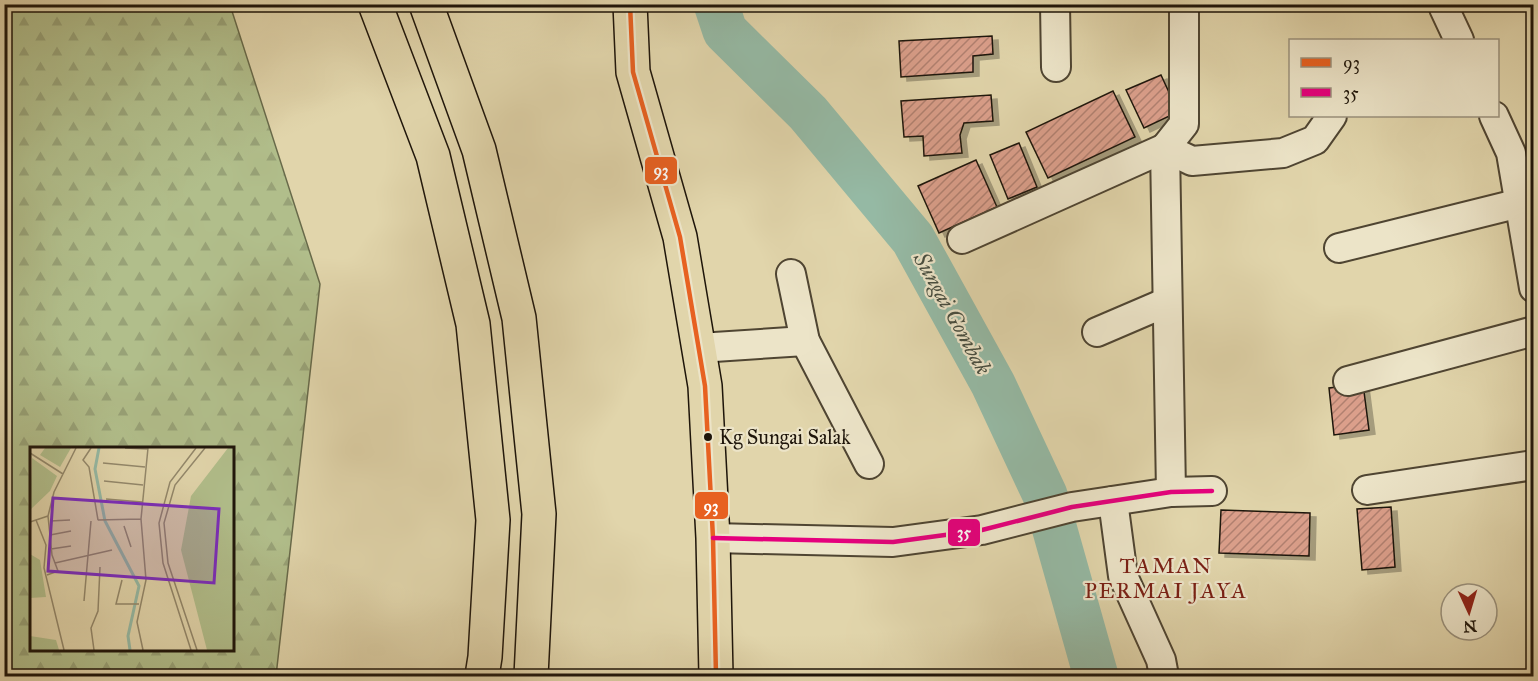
<svg xmlns="http://www.w3.org/2000/svg" width="1538" height="681" viewBox="0 0 1538 681" font-family="'IM FELL Great Primer',serif">
<style>
.forest{fill:url(#forest-firs);stroke:#686a4a;stroke-width:1.5;fill-rule:evenodd}
.lines{fill:none;stroke-linecap:round;stroke-linejoin:round}
.river{stroke:#95b9a4;stroke-width:45}
.building{fill:url(#building-hatch);stroke:#1e150a;stroke-width:1.5;filter:url(#shadow)}
.minor-casing{stroke:#4f4532;stroke-width:32}
.major-casing{stroke:#1e150a;stroke-width:36}
.highway-casing{stroke:#1e150a;stroke-width:36}
.minor{stroke:#ece4c8;stroke-width:28}
.major{stroke:#e1d5ab;stroke-width:33}
.highway{stroke:#e1d5ab;stroke-width:33}
.bus-1-casing{stroke:#ece4c8;stroke-width:9}
.bus-2-casing{stroke:#ece4c8;stroke-width:9}
.bus-1{stroke:#e76121;stroke-width:4.5}
.bus-2{stroke:#e5007d;stroke-width:4.5}
.bus-dot{fill:#1e150a;stroke:#ece4c8;stroke-width:2}
.labels{text-anchor:middle;stroke-width:4.5;stroke-linejoin:round;paint-order:stroke}
.bus-label{font-size:20px;fill:#1e150a;stroke:#ece4c8;text-anchor:start}
.water-label{font-size:22px;font-style:italic;fill:#484e40;stroke:#ece4c8}
.neighbourhood-label{font-size:22px;letter-spacing:1.5px;fill:#7a1f14;stroke:#ece4c8}
.inset-river{fill:none;stroke:#95b9a4;stroke-width:3}
.inset-road{fill:none;stroke:#93886b;stroke-width:1.5}
.view{fill:#7b2cbf;fill-opacity:0.15;stroke:#7b2cbf;stroke-width:3}
.inset-edge{fill:none;stroke:#1e150a;stroke-width:3}
.line-badge{stroke:#ece4c8;stroke-width:2}
.badge-label{font-size:16px;text-anchor:middle;font-weight:bold;fill:#fff}
</style>
<defs>
<pattern id="forest-firs" width="22" height="20" patternUnits="userSpaceOnUse" patternTransform="scale(1.5)"><rect width="22" height="20" fill="#b1be8b"/><path d="M5 1l3.5 6h-7zM16 11l3.5 6h-7z" fill="#98a277"/></pattern>
<pattern id="building-hatch" width="6" height="6" patternUnits="userSpaceOnUse" patternTransform="scale(1.5)"><rect width="6" height="6" fill="#db9f8b"/><path d="M-1 1l2-2M0 6l6-6M5 7l2-2" fill="none" stroke="#b18070"/></pattern>
<filter id="shadow"><feDropShadow dx="6" dy="4" stdDeviation="0" flood-color="#0004"/></filter>
</defs>
<rect width="100%" height="100%" fill="#e1d5ab"/>
<filter id="stains"><feTurbulence type="fractalNoise" baseFrequency=".00333" numOctaves="4"/><feColorMatrix values="0 0 0 0 .2 0 0 0 0 .09 0 0 0 0 .02 0 0 0 .5 -.17"/></filter>
<radialGradient id="worn" r=".72"><stop offset=".6" stop-color="#630" stop-opacity="0"/><stop offset="1" stop-color="#630" stop-opacity=".3"/></radialGradient>
<path class="forest" d="M4,5H230L320,284L276,676H5ZM32,448H232V650H32Z"/>
<g class="lines">
<path class="river" d="M716,4L725,31L808,113L913,239L993,384L1045,495L1096,676"/>
</g>
<g class="building">
<path d="M992,36L993,54L973,56V72L901,77L899,41Z"/>
<path d="M1161,75L1178,112L1144,128L1126,90Z"/>
<path d="M1113,91L1135,137L1048,178L1026,132Z"/>
<path d="M991,95L993,121L964,123L960,135L962,153L924,156L923,136L904,137L901,101Z"/>
<path d="M1019,143L1037,187L1008,199L990,155Z"/>
<path d="M976,160L997,207L939,233L918,186Z"/>
<path d="M1363,384L1369,430L1334,435L1329,388Z"/>
<path d="M1391,507L1395,567L1362,570L1357,509Z"/>
<path d="M1221,510L1310,513L1309,556L1219,553Z"/>
</g>
<g class="lines">
<g class="minor-casing">
<g id="minor">
<path d="M1055,4L1056,67"/>
<path d="M1447,4L1444,8L1459,40"/>
<path d="M1494,116L1511,153L1534,288"/>
<path d="M962,239L1165,148L1192,161L1283,153L1315,140L1332,116"/>
<path d="M1339,248L1520,203"/>
<path d="M791,274L805,341L869,464"/>
<path d="M1097,332L1167,302"/>
<path d="M699,348L805,341"/>
<path d="M1348,381L1534,331"/>
<path d="M1367,490L1534,465"/>
<path d="M1171,492L1165,148L1184,124V4"/>
<path d="M1113,501L1123,576L1161,660L1164,676"/>
<path d="M713,538L893,542L982,530L1072,507L1171,492L1212,491"/>
</g>
</g>
<g class="major-casing">
<path id="major" d="M630,4L633,72L680,237L705,386L713,538L716,676"/>
</g>
<g class="highway-casing">
<g id="highway">
<path d="M375,4L433,156L473,324L493,520L485,657L482,676"/>
<path d="M426,4L479,150L519,318L539,514L531,676"/>
</g>
</g>
<use href="#minor" class="minor"/>
<use href="#major" class="major"/>
<use href="#highway" class="highway"/>
<g class="bus-1-casing">
<path id="bus-1" d="M630,4L633,72L680,237L705,386L713,538L716,676"/>
</g>
<g class="bus-2-casing">
<path id="bus-2" d="M713,538L893,542L982,530L1072,507L1171,492L1212,491"/>
</g>
<use href="#bus-1" class="bus-1"/>
<use href="#bus-2" class="bus-2"/>
</g>
<circle class="bus-dot" cx="708" cy="437" r="5"/>
<g class="labels">
<g class="bus-label">
<text x="719" y="444">Kg Sungai Salak</text>
</g>
<g class="water-label">
<text transform="translate(953 313) rotate(61)" y="8">Sungai Gombak</text>
</g>
<g class="neighbourhood-label">
<text x="1166" y="573">TAMAN<tspan x="1166" dy="25">PERMAI JAYA</tspan></text>
</g>
</g>
<g transform="translate(30 447)">
<rect width="204" height="204" fill="#e1d5ab"/>
<path d="M15,1H41L30,20L10,8ZM198,1H204V203H177L151,103L161,49ZM2,11L27,29L20,44L0,63ZM0,107L10,113L16,150L0,151ZM0,189L26,193L29,203H0Z" fill="#b1be8b"/>
<path class="inset-river" d="M69,1L65,22L75,74L109,139L98,189L100,203"/>
<path class="inset-road" d="M61,1L53,13L59,20L68,73M95,1L118,2M0,6L33,27M73,16L115,20M74,34L113,38M76,52L112,55M6,73L16,98L14,121L34,203M68,73L111,72M20,74L40,73M0,75L18,69M94,79L101,100M20,88L41,84M21,102L41,99M25,116L82,103M17,128L28,124L22,108L18,69L24,45L46,1M92,133L86,157H109M54,154L61,74M64,203L61,181L68,164L70,120M113,203L107,175L116,133L111,72L118,1M161,203L133,116L129,76L140,35L166,1M167,203L138,116L134,76L145,38L175,1"/>
<path class="view" d="M23,51L189,62L184,136L18,124Z"/>
<rect width="204" height="204" class="inset-edge"/>
</g>
<g class="line-badge">
<rect x="644" y="156" width="34" height="29" rx="6" fill="#e76121"/>
<rect x="694" y="491" width="35" height="29" rx="6" fill="#e76121"/>
<rect x="947" y="518" width="34" height="29" rx="6" fill="#e5007d"/>
</g>
<g class="badge-label">
<text x="661" y="176">93</text>
<text x="711" y="512">93</text>
<text x="964" y="538">35</text>
</g>
<rect width="1538" height="681" fill="none" stroke="#e1d5ab" stroke-width="24"/>
<rect x="6" y="6" width="1526" height="669" fill="none" stroke="#1e150a" stroke-width="3"/>
<rect x="12" y="12" width="1514" height="657" fill="none" stroke="#1e150a" stroke-width="1.5"/>
<rect x="1289" y="39" width="210" height="78" fill="#ece4c8" stroke="#9a917c" stroke-width="1.5"/>
<rect x="1301" y="58" width="30" height="9" fill="#e76121" stroke="#9a917c" stroke-width="1.5"/>
<text x="1343" y="69" font-size="18" fill="#1e150a">93</text>
<rect x="1301" y="88" width="30" height="9" fill="#e5007d" stroke="#9a917c" stroke-width="1.5"/>
<text x="1343" y="99" font-size="18" fill="#1e150a">35</text>
<g transform="translate(1469 612) rotate(176)"><circle r="28" fill="#ece4c8" stroke="#9a917c" stroke-width="1.5"/>
<path d="M0-4.5L10 22L0 15L-10 22Z" fill="#8f2418"/>
<text y="-9" font-size="16" font-weight="bold" text-anchor="middle" fill="#1e150a">N</text>
</g>
<rect width="100%" height="100%" filter="url(#stains)"/>
<rect width="100%" height="100%" fill="url(#worn)"/>
</svg>
